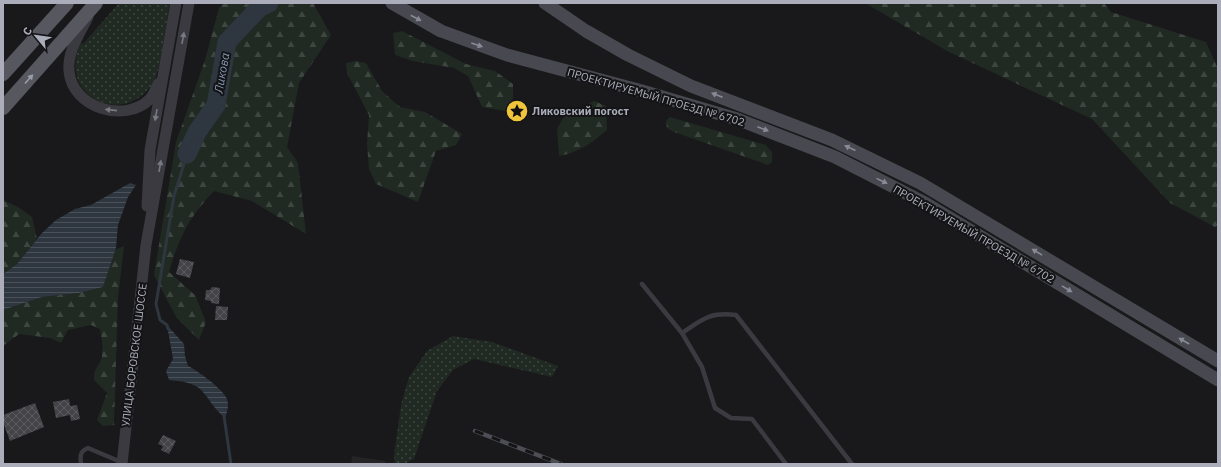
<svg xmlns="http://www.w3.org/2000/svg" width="1221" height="467" viewBox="0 0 1221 467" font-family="'IBM Plex Sans',sans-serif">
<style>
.built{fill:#252528}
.grass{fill:url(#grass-dots)}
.forest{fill:url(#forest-firs)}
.water{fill:url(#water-rules)}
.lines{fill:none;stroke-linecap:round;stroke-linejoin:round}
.stream{stroke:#2e363f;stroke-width:3}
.river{stroke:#2e363f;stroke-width:19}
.building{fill:url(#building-cross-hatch)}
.service{stroke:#3a3a40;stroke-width:4.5}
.tertiary{stroke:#3a3a40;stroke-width:11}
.secondary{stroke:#484950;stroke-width:13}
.primary{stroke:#56575f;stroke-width:14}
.rail-casing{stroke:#4d4e55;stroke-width:4.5}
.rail{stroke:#141316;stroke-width:3;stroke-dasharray:9;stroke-linecap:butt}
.oneway{fill:#888b95}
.oneway2{fill:#787a83}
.oneway3{fill:#9a9da8}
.labels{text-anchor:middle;stroke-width:4;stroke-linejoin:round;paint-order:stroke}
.street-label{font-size:11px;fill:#abaeba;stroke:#141316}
.poi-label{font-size:11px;font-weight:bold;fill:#abaeba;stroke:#141316;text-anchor:start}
.water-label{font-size:12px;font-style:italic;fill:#8398b4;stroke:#141316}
</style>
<defs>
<pattern id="grass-dots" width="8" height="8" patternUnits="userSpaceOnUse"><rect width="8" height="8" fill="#202922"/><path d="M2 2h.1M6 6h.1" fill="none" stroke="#3e4640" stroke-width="1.8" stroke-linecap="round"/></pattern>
<pattern id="forest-firs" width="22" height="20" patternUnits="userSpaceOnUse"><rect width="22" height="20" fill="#202922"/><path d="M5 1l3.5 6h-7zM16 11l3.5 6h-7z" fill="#3e4640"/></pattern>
<pattern id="water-rules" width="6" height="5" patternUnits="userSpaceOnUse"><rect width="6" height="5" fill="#2e363f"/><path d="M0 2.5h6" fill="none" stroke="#4a5159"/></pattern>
<pattern id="building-cross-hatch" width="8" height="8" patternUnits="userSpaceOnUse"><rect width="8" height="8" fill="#434348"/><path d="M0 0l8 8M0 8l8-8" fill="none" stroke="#5b5c60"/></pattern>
</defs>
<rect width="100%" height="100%" fill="#19191b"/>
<path class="built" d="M352,456L385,461V464H351Z"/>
<g class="grass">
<path d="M119,3H170L160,63L153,87H150C120,127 56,94 81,43L83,44Z"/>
<path d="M453,336L492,342L558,366L552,377L474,359L453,370L437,391L414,459L404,464H395L394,456L401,405L409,377L427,351Z"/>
</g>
<g class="forest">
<path d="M224,3H313L331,35L299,83L287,147L298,163L306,234L252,201L214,191C189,217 179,238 169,272L195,295L206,322L199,340L176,317L154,275L176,142L205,60L219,8Z"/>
<path d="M865,3H1104L1111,12L1206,42L1218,69V225L1215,227L1170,203L1092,119L949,52Z"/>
<path d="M402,31L466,64L495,71L513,84V98L505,111L482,107L468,76L454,68L413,61L395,55L393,33Z"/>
<path d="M355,61L366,63L382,91L400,107L425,112L462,134L456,145L436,151L418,202L376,184L369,169L367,144L369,115L347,73L346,63Z"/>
<path d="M594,101L606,106L607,130C593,142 578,153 559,156L557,129L563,118Z"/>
<path d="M670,117L766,145L772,152V162L768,165L674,132L667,128L666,121Z"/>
<path d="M3,200L18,207L32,217L37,239L17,264L3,274Z"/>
<path d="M124,246L118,298L114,425L103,426L97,420L107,393L94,380C94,366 100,366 102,356C103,347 102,338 100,329L91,325L68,330L61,343L50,338L19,334L3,346V310L42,297L79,293L103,287L115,250Z"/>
</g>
<g class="water">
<path d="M130,183L136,185L128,197L118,225L116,248L103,287L79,293L42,297L3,310V274L17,264L42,233L56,220L75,209L91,205Z"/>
<path d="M167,325L184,344L185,356L188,366C198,371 220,387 226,397C230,404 227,412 225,418C200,396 210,383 169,380L166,371L173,359Z"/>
</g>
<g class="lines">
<g class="stream">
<path d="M168,329L167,325L160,320L156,304L174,196L187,154"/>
<path d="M224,416L231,464"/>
</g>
<path class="river" d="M187,154L197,132L216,105L227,42L260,7L269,3"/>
</g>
<g class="building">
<path d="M180,259L194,262L190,278L176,274Z"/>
<path d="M212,287L220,288L219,304L211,303V301L205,300L206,290H210Z"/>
<path d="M216,306L228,307L227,320H215Z"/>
<path d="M69,399L70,406L77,405L80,419L71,421L70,415L56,418L53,402Z"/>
<path d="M35,403L44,427L10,441L3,422V415Z"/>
<path d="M163,435L176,441L169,454L161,450L163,446L158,444Z"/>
</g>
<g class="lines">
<g class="service">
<path d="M642,284L682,333L702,367L715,408L731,418L752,419L786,464"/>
<path d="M682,333C703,319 709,312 736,315L852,464"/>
<path d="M81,464C80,456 80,451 88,448L121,462"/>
</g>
<g class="tertiary">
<path d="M88,17C80,33 67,52 69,71C72,108 125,124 150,99C154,94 156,88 159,83"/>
<path d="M147,206L150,150L176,3"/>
<path d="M122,464L146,245L189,3"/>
</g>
<g class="secondary">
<path d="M392,3L441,31L507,55L642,91L737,119L835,157L925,203L1218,380"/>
<path d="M545,3L586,31L628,55L691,86L832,140L920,183L1218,361"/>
</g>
<g class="primary">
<path d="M3,74L67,3"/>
<path d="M3,108L96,3"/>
</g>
<g class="rail-casing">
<path id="rail" d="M475,431L561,464"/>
</g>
<use href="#rail" class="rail"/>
</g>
<defs><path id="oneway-solid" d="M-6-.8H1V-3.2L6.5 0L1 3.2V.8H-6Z"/></defs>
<g class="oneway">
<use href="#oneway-solid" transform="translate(416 18) rotate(28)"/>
<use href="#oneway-solid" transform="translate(477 45) rotate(19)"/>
<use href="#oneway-solid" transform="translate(717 95) rotate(-159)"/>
<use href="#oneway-solid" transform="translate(763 129) rotate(21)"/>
<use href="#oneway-solid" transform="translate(850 148) rotate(-156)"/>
<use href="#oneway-solid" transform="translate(882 181) rotate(26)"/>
<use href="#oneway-solid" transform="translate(1037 252) rotate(-149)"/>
<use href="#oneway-solid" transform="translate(1067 289) rotate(31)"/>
<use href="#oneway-solid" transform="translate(1184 341) rotate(-150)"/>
</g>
<g class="oneway2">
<use href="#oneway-solid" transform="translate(183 38) rotate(-80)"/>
<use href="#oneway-solid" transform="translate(111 110) rotate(-174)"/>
<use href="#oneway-solid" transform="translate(156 115) rotate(100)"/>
<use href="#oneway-solid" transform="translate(160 166) rotate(-80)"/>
</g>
<use class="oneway3" href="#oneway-solid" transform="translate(29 79) rotate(-48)"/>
<defs>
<g id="sight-disc" transform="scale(1.15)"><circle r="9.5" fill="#f0c53b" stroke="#141316"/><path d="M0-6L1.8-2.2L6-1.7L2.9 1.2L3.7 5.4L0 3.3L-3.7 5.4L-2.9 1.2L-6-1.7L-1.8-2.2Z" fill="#111"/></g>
</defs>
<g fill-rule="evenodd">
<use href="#sight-disc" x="517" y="111"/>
</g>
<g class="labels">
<g class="street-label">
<text transform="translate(656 97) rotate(16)" y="4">ПРОЕКТИРУЕМЫЙ ПРОЕЗД № 6702</text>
<text transform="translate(974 234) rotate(30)" y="4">ПРОЕКТИРУЕМЫЙ ПРОЕЗД № 6702</text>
<text transform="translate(134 355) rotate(-83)" y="4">УЛИЦА БОРОВСКОЕ ШОССЕ</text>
</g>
<g class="poi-label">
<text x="532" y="115">Ликовский погост</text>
</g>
<g class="water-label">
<text transform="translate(222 73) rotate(-80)" y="4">Ликова</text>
</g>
</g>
<rect width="1221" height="467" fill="none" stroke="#abaeba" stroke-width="8"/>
<g transform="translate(36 36) rotate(299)" stroke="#141316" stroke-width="3" paint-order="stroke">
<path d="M0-3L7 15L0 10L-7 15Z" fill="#abaeba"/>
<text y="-6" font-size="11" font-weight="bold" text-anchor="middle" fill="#abaeba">С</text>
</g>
</svg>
